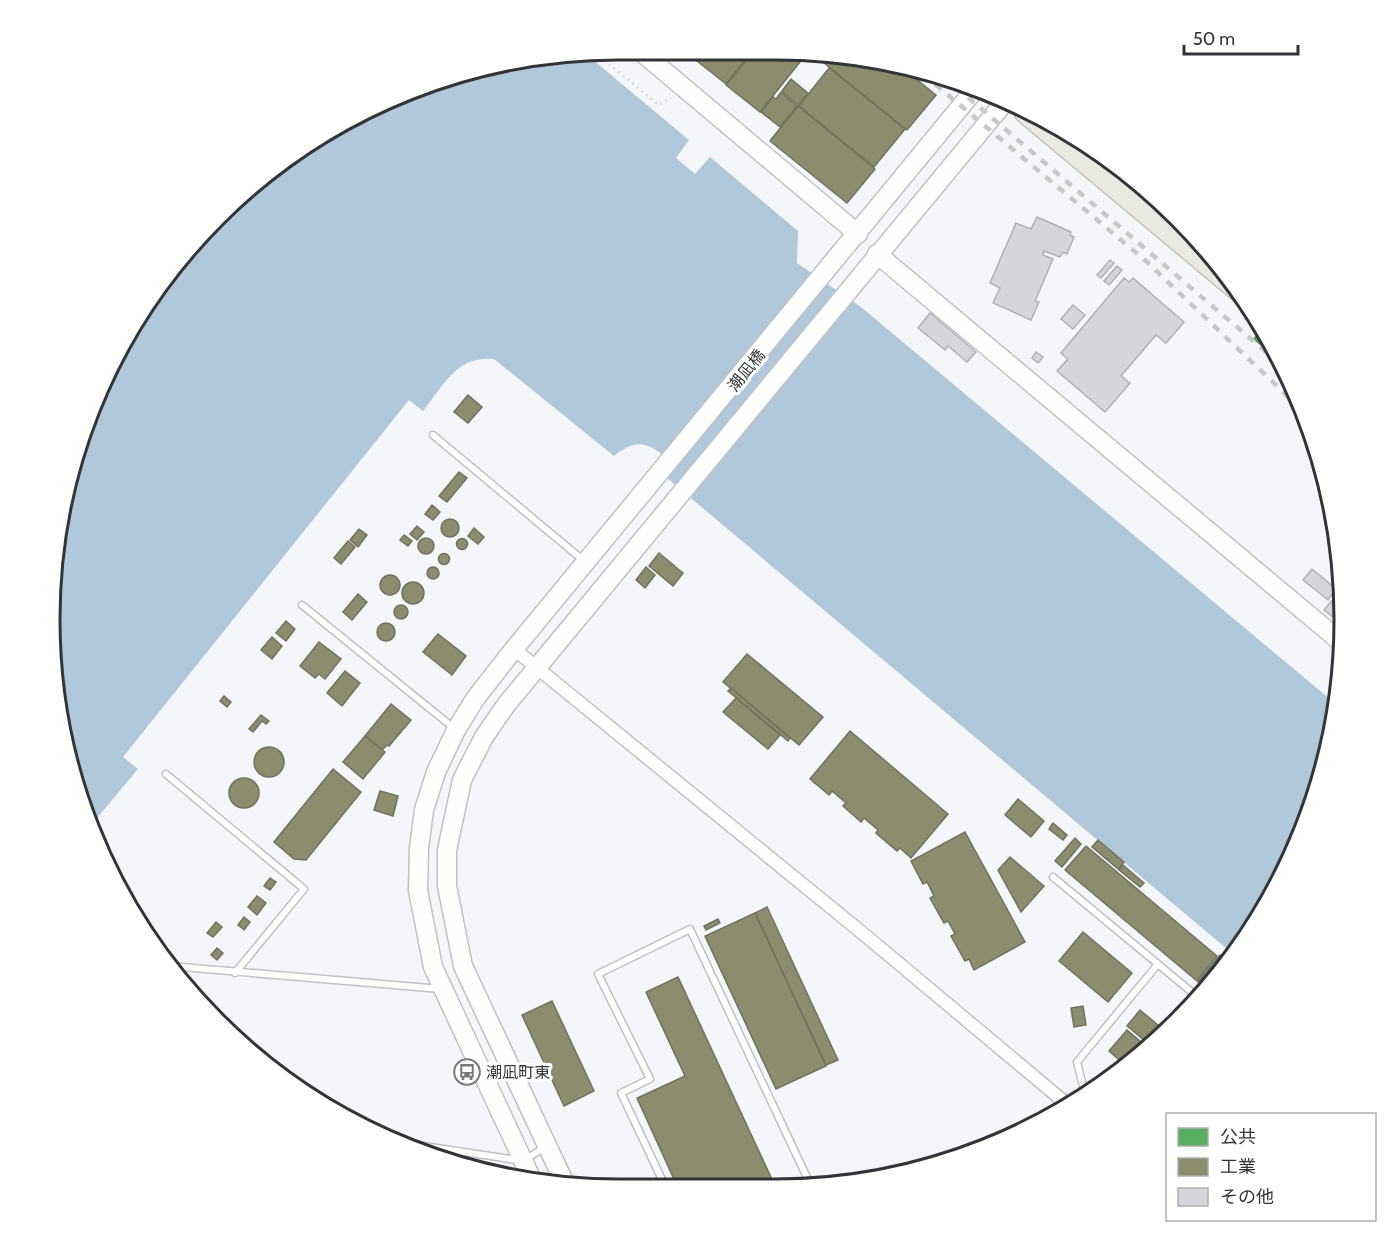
<svg xmlns="http://www.w3.org/2000/svg" width="1394" height="1239" viewBox="0 0 1394 1239" font-family="Cabin,'Noto Sans JP',sans-serif">
<style>
.water{fill:#b1c8da}
.public{fill:#5aae61;stroke:#4e8954;stroke-width:1.5}
.industry{fill:#8c8c6e;stroke:#71725e;stroke-width:1.5}
.building{fill:#d5d6d9;stroke:#b0b1b4;stroke-width:1.5}
.lines{fill:none;stroke-linecap:round;stroke-linejoin:round}
.lane-casing{stroke:#c0c1c5;stroke-width:9}
.street-casing{stroke:#c0c1c5;stroke-width:15}
.secondary-casing{stroke:#c0c1c5;stroke-width:21}
.primary-casing{stroke:#b1b0a3;stroke-width:22}
.path{stroke:#d6d6d8;stroke-width:3;stroke-dasharray:1.5 4.5;stroke-linecap:butt}
.lane{stroke:#fefefe;stroke-width:6}
.street{stroke:#fefefe;stroke-width:12}
.secondary{stroke:#fefefe;stroke-width:18}
.primary{stroke:#e9e9e1;stroke-width:20}
.rail{stroke:#c8c8c9;stroke-width:4.5;stroke-dasharray:8 8;stroke-linecap:butt}
.labels{text-anchor:middle;stroke-width:6;stroke-linejoin:round;paint-order:stroke}
.street-label{font-size:16px;fill:#333437;stroke:#fff}
.poi-label{font-size:16px;fill:#333437;stroke:#fff;text-anchor:start}
.rim{fill:none;stroke:#333437;stroke-width:3}
</style>
<rect width="100%" height="100%" fill="#f5f6fa"/>
<path class="water" d="M586,54L689,140L676,158L695,174L710,157L798,231L797,263L861,307L1337,705L1314,802L1268,904L1233,954L661,473L671,461C648,443 638,437 614,456L494,359C456,356 445,384 423,411L409,400L123,757L138,769L92,824L69,767L51,656L60,509L93,401L167,273L244,191L367,108L472,69Z"/>
<path class="public" d="M1262,329L1284,364L1254,339Z"/>
<g class="industry">
<path d="M686,52L703,53L697,61Z"/>
<path d="M704,53L749,55L726,84L697,61Z"/>
<path d="M751,55L804,57L760,112L726,85Z"/>
<path d="M818,58L885,60L900,66L936,95L907,130Z"/>
<path d="M829,68L905,129L874,167L799,106Z"/>
<path d="M791,79L808,93L798,105L782,91Z"/>
<path d="M781,92L797,106L780,127L761,112L773,97L776,99Z"/>
<path d="M798,106L875,169L847,203L770,141Z"/>
<path d="M468,395L482,407L468,423L454,412Z"/>
<path d="M459,472L467,478L447,502L439,496Z"/>
<path d="M432,505L440,512L433,520L425,514Z"/>
<circle cx="450" cy="528" r="9"/>
<path d="M417,526L424,532L417,540L410,534Z"/>
<path d="M474,528L484,537L478,544L468,536Z"/>
<path d="M359,529L367,535L358,547L350,540Z"/>
<path d="M404,535L412,541L408,546L400,540Z"/>
<circle cx="462" cy="544" r="5.5"/>
<circle cx="426" cy="546" r="8"/>
<path d="M348,541L355,547L341,564L334,558Z"/>
<path d="M659,553L683,573L673,586L649,566Z"/>
<circle cx="444" cy="559" r="5.5"/>
<circle cx="433" cy="573" r="6"/>
<path d="M646,567L655,575L645,588L636,580Z"/>
<circle cx="390" cy="585" r="10"/>
<circle cx="413" cy="593" r="11"/>
<path d="M358,594L367,602L352,620L343,612Z"/>
<circle cx="401" cy="612" r="7"/>
<path d="M286,621L295,629L286,641L276,633Z"/>
<circle cx="386" cy="632" r="9"/>
<path d="M438,634L466,656L452,675L423,652Z"/>
<path d="M272,637L282,646L272,659L261,650Z"/>
<path d="M319,642L341,659L325,679L319,674L315,678L300,666Z"/>
<path d="M747,654L823,717L799,745L723,682Z"/>
<path d="M345,671L360,683L342,706L327,693Z"/>
<path d="M731,688L790,738L788,741L728,691Z"/>
<path d="M224,696L231,702L227,707L220,701Z"/>
<path d="M736,698L780,735L768,749L723,712Z"/>
<path d="M391,704L411,720L389,746L387,745L382,750L365,736Z"/>
<path d="M261,715L269,721L266,724L262,721L253,732L249,729Z"/>
<path d="M850,731L948,814L911,858L900,848L897,851L876,833L878,830L864,818L861,822L843,806L846,803L832,791L829,795L810,779Z"/>
<path d="M365,736L385,752L363,779L343,762Z"/>
<circle cx="269" cy="762" r="15"/>
<path d="M333,769L361,792L306,860L294,859L274,842Z"/>
<circle cx="244" cy="793" r="15"/>
<path d="M380,791L398,796L393,816L374,810Z"/>
<path d="M1018,799L1044,821L1031,837L1005,815Z"/>
<path d="M1053,823L1067,835L1063,840L1049,829Z"/>
<path d="M965,832L1025,942L974,970L969,959L965,961L951,936L955,934L948,921L944,923L930,898L934,896L927,882L923,884L911,861Z"/>
<path d="M1075,838L1081,844L1062,867L1055,861Z"/>
<path d="M1098,840L1124,862L1118,869L1092,847Z"/>
<path d="M1086,846L1217,956L1197,981L1065,870Z"/>
<path d="M1010,857L1044,886L1021,912L998,870Z"/>
<path d="M1123,865L1144,883L1140,887L1119,870Z"/>
<path d="M270,878L276,882L270,890L264,886Z"/>
<path d="M257,896L266,903L257,915L248,907Z"/>
<path d="M767,907L838,1060L826,1065L755,913Z"/>
<path d="M755,913L826,1066L776,1089L705,936Z"/>
<path d="M244,917L250,922L244,930L238,925Z"/>
<path d="M718,919L720,923L706,930L704,926Z"/>
<path d="M216,922L222,927L213,937L207,933Z"/>
<path d="M1083,932L1132,973L1108,1002L1059,961Z"/>
<path d="M217,948L223,953L217,960L211,955Z"/>
<path d="M1220,955L1227,961L1207,990L1198,982Z"/>
<path d="M678,977L776,1188H678L637,1098L685,1076L646,992Z"/>
<path d="M552,1001L594,1091L564,1106L522,1015Z"/>
<path d="M1083,1006L1086,1025L1074,1027L1071,1008Z"/>
<path d="M1140,1010L1165,1031L1150,1045L1127,1026Z"/>
<path d="M1127,1030L1147,1047L1127,1067L1109,1051Z"/>
<path d="M458,1163L482,1167L481,1172L458,1165Z"/>
</g>
<g class="building">
<path d="M1037,217L1071,232L1070,235L1074,237L1067,254L1063,252L1060,257L1044,251L1043,255L1053,259L1035,301L1039,302L1031,320L993,303L1000,288L990,283L1016,223L1031,229Z"/>
<path d="M1110,260L1114,263L1101,278L1097,275Z"/>
<path d="M1117,266L1122,270L1109,285L1104,281Z"/>
<path d="M1124,278L1129,282L1133,278L1184,322L1166,343L1156,335L1121,376L1130,383L1105,412L1057,371L1068,359L1061,353Z"/>
<path d="M1073,305L1085,315L1073,329L1061,319Z"/>
<path d="M930,313L976,352L967,362L948,346L945,350L918,328Z"/>
<path d="M1036,352L1043,357L1038,363L1032,358Z"/>
<path d="M1312,569L1336,589L1328,600L1303,580Z"/>
<path d="M1341,590L1343,591L1342,624L1324,610Z"/>
</g>
<g class="lines">
<g class="lane-casing">
<g id="lane">
<path d="M433,435L584,561"/>
<path d="M302,605L455,729"/>
<path d="M166,774L304,889L235,973"/>
<path d="M1053,877L1200,999"/>
<path d="M170,966L441,989"/>
<path d="M1085,1094L1077,1062L1158,964"/>
<path d="M398,1142L523,1161L545,1147"/>
<path d="M666,1188L621,1093L650,1079L598,974L690,929L812,1188"/>
</g>
</g>
<g class="street-casing">
<path id="street" d="M514,649L866,936L1068,1105"/>
</g>
<g class="secondary-casing">
<g id="secondary">
<path d="M639,50L858,234"/>
<path d="M877,254L1341,642"/>
<path d="M532,1180L433,967L418,890L419,848L424,810L436,772L456,730L475,699L514,649L972,93"/>
<path d="M566,1186L463,966L447,886V850L462,780L484,737L506,705L1003,104"/>
</g>
</g>
<g class="primary-casing">
<path id="primary" d="M1025,113L1238,291"/>
</g>
<path class="path" d="M595,53L659,105L671,98"/>
<use href="#lane" class="lane"/>
<use href="#street" class="street"/>
<use href="#secondary" class="secondary"/>
<use href="#primary" class="primary"/>
<g class="rail">
<path d="M923,74L1146,261L1301,409"/>
<path d="M956,87L1286,369"/>
</g>
</g>
<defs>
<g id="bus-ring" transform="scale(1.35)"><circle r="9.5" fill="#fff" stroke="#77787b" stroke-width="1.5"/><path d="M-5-6H5V4H4V6H2V4H-2V6H-4V4H-5ZM-3.5-4V0h7V-4ZM-3.5 1.2v1.5H-2V1.2ZM2 1.2v1.5H3.5V1.2Z" fill="#77787b"/></g>
</defs>
<g fill-rule="evenodd">
<use href="#bus-ring" x="467" y="1072"/>
</g>
<g class="labels">
<g class="street-label">
<text transform="translate(746 370) rotate(-51)" y="6">潮凪橋</text>
</g>
<g class="poi-label">
<text x="486" y="1078">潮凪町東</text>
</g>
</g>
<path d="M0 0H1394V1239H0ZM619 60H775A559 559 0 0 1 1334 619V620A559 559 0 0 1 775 1179H619A559 559 0 0 1 60 620V619A559 559 0 0 1 619 60Z" fill="#fff" fill-rule="evenodd"/>
<path class="rim" d="M619 60H775A559 559 0 0 1 1334 619V620A559 559 0 0 1 775 1179H619A559 559 0 0 1 60 620V619A559 559 0 0 1 619 60Z"/>
<rect x="1166" y="1113" width="210" height="108" fill="#ffffff" stroke="#adaeaf" stroke-width="1.5"/>
<rect x="1178" y="1128" width="30" height="18" fill="#5aae61" stroke="#adaeaf" stroke-width="1.5"/>
<text x="1220" y="1143" font-size="18" fill="#333437">公共</text>
<rect x="1178" y="1158" width="30" height="18" fill="#8c8c6e" stroke="#adaeaf" stroke-width="1.5"/>
<text x="1220" y="1173" font-size="18" fill="#333437">工業</text>
<rect x="1178" y="1188" width="30" height="18" fill="#d5d6d9" stroke="#adaeaf" stroke-width="1.5"/>
<text x="1220" y="1203" font-size="18" fill="#333437">その他</text>
<path d="M1184 45v9h114v-9" fill="none" stroke="#333437" stroke-width="3"/>
<text x="1193" y="45" font-size="18" fill="#333437" stroke="#ffffff" stroke-width="4.5" paint-order="stroke">50 m</text>
</svg>
